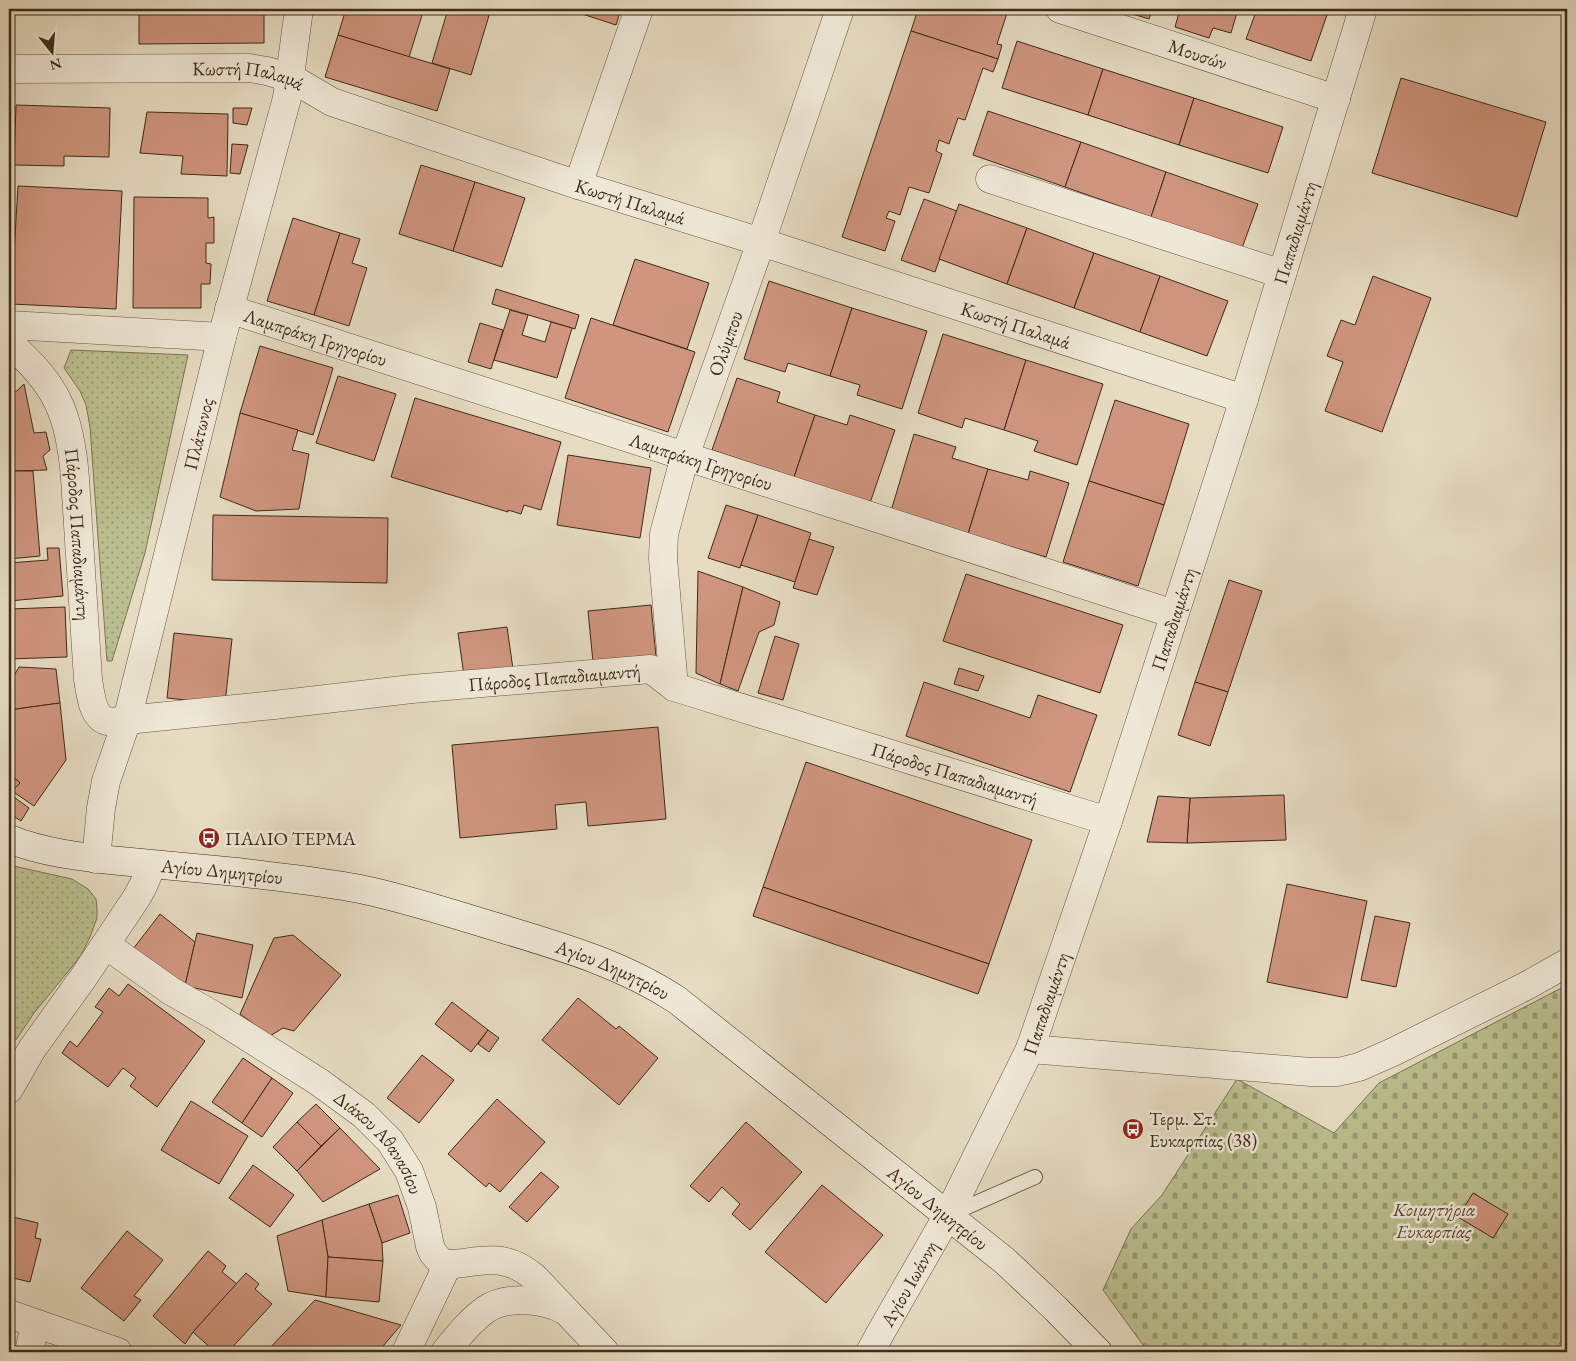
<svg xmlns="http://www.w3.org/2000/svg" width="1576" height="1361" viewBox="0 0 1576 1361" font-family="'EB Garamond',serif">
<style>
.cemetery{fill:url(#cemetery-stones);stroke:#7d7554}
.park{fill:url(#park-dots);stroke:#7d7554}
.building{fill:#cf957e;stroke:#3f2b19}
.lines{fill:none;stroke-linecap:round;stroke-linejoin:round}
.lane-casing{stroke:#695743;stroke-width:16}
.street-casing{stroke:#695743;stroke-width:29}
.secondary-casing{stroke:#3f2b19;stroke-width:29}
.lane{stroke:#efe8d7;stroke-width:14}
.street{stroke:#efe8d7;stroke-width:28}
.secondary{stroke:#efe8d7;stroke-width:28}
.labels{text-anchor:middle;stroke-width:5;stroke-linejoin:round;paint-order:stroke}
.street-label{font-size:19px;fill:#3f2b19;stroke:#efe8d7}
.poi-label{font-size:19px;fill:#3f2b19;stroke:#efe8d7;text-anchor:start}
.park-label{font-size:19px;font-style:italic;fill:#584931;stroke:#efe8d7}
</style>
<defs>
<pattern id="cemetery-stones" width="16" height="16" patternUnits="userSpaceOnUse" patternTransform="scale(1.25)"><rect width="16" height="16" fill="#bbbf8f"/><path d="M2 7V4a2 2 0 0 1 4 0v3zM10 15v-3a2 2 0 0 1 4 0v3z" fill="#999b74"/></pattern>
<pattern id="park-dots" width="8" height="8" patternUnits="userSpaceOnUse" patternTransform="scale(1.25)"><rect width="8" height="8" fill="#bbbf8f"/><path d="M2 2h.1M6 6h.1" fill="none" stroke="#999b74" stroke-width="1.8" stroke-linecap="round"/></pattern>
</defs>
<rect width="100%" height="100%" fill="#e6dcc2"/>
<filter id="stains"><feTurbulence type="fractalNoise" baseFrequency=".004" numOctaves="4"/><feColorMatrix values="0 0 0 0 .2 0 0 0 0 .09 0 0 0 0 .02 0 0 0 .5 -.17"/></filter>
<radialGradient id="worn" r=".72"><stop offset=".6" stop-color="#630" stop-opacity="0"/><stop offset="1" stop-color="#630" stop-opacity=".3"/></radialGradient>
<path class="cemetery" d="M1567,985V1332L1554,1352H1148L1103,1290L1131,1229L1162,1195L1237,1079L1334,1133L1379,1083Z"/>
<g class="park">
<path d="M71,350L188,355L145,553L112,661H107L90,427L86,405L80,391L64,368Z"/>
<path d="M9,865L72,879L88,889L96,899L97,908V918L90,937L80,957L34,1013L16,1040L9,1039Z"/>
</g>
<g class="building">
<path d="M139,9H264V43L139,44Z"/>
<path d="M346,9H424L409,57L338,35Z"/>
<path d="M448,9H491L471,75L432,63Z"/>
<path d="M567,9H621L616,25Z"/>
<path d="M918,9H1003L1008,10L997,44L1002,45L998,59L911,31Z"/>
<path d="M1116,9H1153L1149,19Z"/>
<path d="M1180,9H1238L1231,33L1213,28L1209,38L1175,27Z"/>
<path d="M1257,9H1329L1311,61L1246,39Z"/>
<path d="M911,31L998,59L993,72L983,68L965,120L958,118L949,144L939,140L936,151L942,154L929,193L909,187L900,215L889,211L886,218L895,221L885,251L842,237Z"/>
<path d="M338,35L450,69L437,111L325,77Z"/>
<path d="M1017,41L1103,69L1088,115L1002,88Z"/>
<path d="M1103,69L1194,98L1179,145L1088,115Z"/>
<path d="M1401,78L1546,122L1517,217L1372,173Z"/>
<path d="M1194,98L1283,127L1268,173L1179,145Z"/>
<path d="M16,105L110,108L109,157L64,156V166L14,165Z"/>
<path d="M233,108H252L247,125L233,123Z"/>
<path d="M988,111L1081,142L1065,187L973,155Z"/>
<path d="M147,112L228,114L227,176L181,174L183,156L140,153Z"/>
<path d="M1081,142L1166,172L1151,217L1065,187Z"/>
<path d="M232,144L248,145L240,174L230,173Z"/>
<path d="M421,165L475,182L453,251L399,234Z"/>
<path d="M1166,172L1258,204L1242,248L1151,217Z"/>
<path d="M475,182L525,198L502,267L453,251Z"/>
<path d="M18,186L122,191L116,309L11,304Z"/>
<path d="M134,197L208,198V218L214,217V243H206V263L211,264L210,284H201V308H133Z"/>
<path d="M924,199L957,211L935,272L901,260Z"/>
<path d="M959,204L1027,228L1007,284L939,259Z"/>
<path d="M293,218L340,233L314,315L267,301Z"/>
<path d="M1027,228L1094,253L1074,308L1007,284Z"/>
<path d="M340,233L360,239L352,263L367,268L349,326L314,315Z"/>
<path d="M1094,253L1160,276L1140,332L1074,308Z"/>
<path d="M635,259L709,283L687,349L613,325Z"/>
<path d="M1160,276L1228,301L1207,356L1140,332Z"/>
<path d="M1373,276L1431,298L1382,432L1325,411L1343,362L1327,356L1341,320L1355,325Z"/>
<path d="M769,281L852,308L830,376L788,363L785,372L744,359Z"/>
<path d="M496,289L579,315L575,329L492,304Z"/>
<path d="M852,308L927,331L902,409L857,395L860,385L830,376Z"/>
<path d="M510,310L528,315L522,335L545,342L551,322L572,328L557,378L494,360Z"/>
<path d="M591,318L695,352L668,432L565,398Z"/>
<path d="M480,323L503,330L491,369L468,362Z"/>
<path d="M943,334L1026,360L1004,430L965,418L962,428L918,413Z"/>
<path d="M260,346L333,368L313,435L240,413Z"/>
<path d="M1026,360L1103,384L1077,465L1034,451L1038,441L1004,430Z"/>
<path d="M338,376L396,394L374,461L316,443Z"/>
<path d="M737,378L780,392L777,402L815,415L794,477L712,450Z"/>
<path d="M24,384L34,433L46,432L50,450L43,456L47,470L9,471V398Z"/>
<path d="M415,398L561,442L541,510L524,505L521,514L508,510V512L391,477Z"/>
<path d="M1115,400L1189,424L1164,505L1089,481Z"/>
<path d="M240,413L298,430L292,450L309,454L299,509L256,511L220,497Z"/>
<path d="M815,415L847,425L850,415L895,430L870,503L794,477Z"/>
<path d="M914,434L956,447L952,458L988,469L968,534L891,511Z"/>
<path d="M568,455L651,468L640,538L557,525Z"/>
<path d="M988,469L1028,480L1030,471L1069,483L1046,557L968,534Z"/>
<path d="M9,471H33L40,556L9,559Z"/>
<path d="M1089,481L1164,505L1138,586L1063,562Z"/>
<path d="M726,505L758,515L740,568L708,558Z"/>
<path d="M213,515L388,518L387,583L212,580Z"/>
<path d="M758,515L811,533L795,582L741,565Z"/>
<path d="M809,539L834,547L817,595L793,588Z"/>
<path d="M47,548H59L63,596L9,601V563L48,560Z"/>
<path d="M698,571L743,587L720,684L696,673Z"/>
<path d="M966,574L1123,625L1100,693L943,641Z"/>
<path d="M1229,580L1262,591L1228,692L1195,682Z"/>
<path d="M743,587L780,602L774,625L759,632L738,691L720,684Z"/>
<path d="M651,605L656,657L593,662L588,611Z"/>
<path d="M65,607L67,657L9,659V609Z"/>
<path d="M507,627L513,669L464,676L458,633Z"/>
<path d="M174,633L232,639L225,704L167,698Z"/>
<path d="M775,636L799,644L783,700L758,693Z"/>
<path d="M19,667L56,669L60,703L9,710V684Z"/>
<path d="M959,668L984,676L978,691L954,684Z"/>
<path d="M924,682L1030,718L1038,695L1097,715L1070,792L906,736Z"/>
<path d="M1195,682L1228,692L1210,746L1178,735Z"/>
<path d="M60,703L66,760L34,806L12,791L20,783L9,773V710Z"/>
<path d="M658,727L666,819L588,826L586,802L555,805L557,829L460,838L452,745Z"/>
<path d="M806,762L1032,840L989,964L763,887Z"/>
<path d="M9,773L20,783L9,794Z"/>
<path d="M1284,795L1286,840L1187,843L1190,798Z"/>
<path d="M1158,796L1190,798L1187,843L1147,842Z"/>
<path d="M14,797L29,808L21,821L9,813V805Z"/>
<path d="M1287,884L1367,901L1347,998L1267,982Z"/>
<path d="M763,887L989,964L978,994L753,916Z"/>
<path d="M160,914L195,942L185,986L133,949Z"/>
<path d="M1375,916L1410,923L1396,987L1361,980Z"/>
<path d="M197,933L253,945L242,998L185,986Z"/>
<path d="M293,935L341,975L294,1031L283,1028L270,1036L240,1014L274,938Z"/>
<path d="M128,984L205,1041L157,1107L130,1086L136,1078L123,1068L108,1087L62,1053L70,1041L77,1047L103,1012L95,1007L109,988L119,996Z"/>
<path d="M578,998L616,1029L619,1026L658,1058L619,1105L542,1040Z"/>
<path d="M452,1002L488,1030L471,1052L435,1024Z"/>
<path d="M488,1030L499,1038L489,1052L478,1044Z"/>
<path d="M422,1055L454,1080L419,1123L387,1098Z"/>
<path d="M243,1058L272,1078L242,1123L212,1102Z"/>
<path d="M272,1078L293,1093L262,1137L242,1123Z"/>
<path d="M497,1099L545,1142L500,1192L489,1183L486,1187L448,1154Z"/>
<path d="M191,1101L248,1136L219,1184L161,1150Z"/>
<path d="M316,1104L340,1128L321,1146L297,1122Z"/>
<path d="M297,1122L321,1146L297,1171L273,1147Z"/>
<path d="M746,1122L802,1172L750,1230L732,1214L740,1204L722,1187L709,1202L690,1186Z"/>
<path d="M340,1128L380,1169L323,1202L297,1171Z"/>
<path d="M253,1165L294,1195L270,1227L229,1198Z"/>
<path d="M541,1172L559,1187L527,1222L509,1207Z"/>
<path d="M822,1185L883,1235L826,1303L765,1252Z"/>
<path d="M1473,1193L1508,1214L1493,1238L1458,1217Z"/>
<path d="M398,1195L410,1233L382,1243L369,1204Z"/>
<path d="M369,1204L382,1243L383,1261L328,1257L322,1220Z"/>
<path d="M9,1216L38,1223L35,1238L41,1239L30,1282L9,1277Z"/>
<path d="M322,1220L328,1257L326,1297L288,1291L277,1236Z"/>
<path d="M127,1231L163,1260L134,1296L141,1300L124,1321L81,1288Z"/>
<path d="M208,1251L226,1266L222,1272L237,1284L193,1332L185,1344L153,1316Z"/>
<path d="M328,1257L383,1261L379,1302L326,1297Z"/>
<path d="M246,1273L259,1284L255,1289L272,1304L228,1352H215L193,1332Z"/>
<path d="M315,1300L401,1325L378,1352H271L268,1350Z"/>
</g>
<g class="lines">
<g class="lane-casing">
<path id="lane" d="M951,1214L1035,1177"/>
</g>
<g class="street-casing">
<g id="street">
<path id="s1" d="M1060,9L1336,99"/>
<path id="s2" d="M9,69L249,68L267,71L291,78L332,102L578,185L761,242L1244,399"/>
<path d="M990,179L1282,274"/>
<path d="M578,185L639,9"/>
<path id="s3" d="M229,309L1174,614"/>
<path d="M9,325L222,337"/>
<path id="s4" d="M9,343C57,384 70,415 75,478L88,679C90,691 92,717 107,721C113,722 121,721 127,720L274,705L412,689L651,669L674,687L1108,821"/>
<path id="s5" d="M674,687L663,558L664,534L685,456L761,242L840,9"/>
<path id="s6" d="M96,859L101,808L106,781L127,720L222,337L287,98L299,9"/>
<path id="s7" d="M106,945L171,991L213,1015L319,1082L364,1115L390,1141L409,1171L422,1207L430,1246L433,1253L440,1261L448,1264H455C488,1260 506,1254 534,1277L605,1352"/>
<path d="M1030,1049L1311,1072H1338L1359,1067L1393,1052L1526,986L1567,963"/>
<path d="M9,1089L32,1049L83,978L137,897L143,886L152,865"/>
<path d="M9,1314L118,1352"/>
<path d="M29,1352L35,1324"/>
<path d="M406,1352L448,1264"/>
<path d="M445,1352C457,1337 470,1321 485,1310C506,1295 543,1299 564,1310"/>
<path id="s8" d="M870,1352L881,1332L948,1215L1030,1049L1108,821L1244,399L1363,9"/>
</g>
</g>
<g class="secondary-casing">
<g id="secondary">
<path id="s9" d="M9,839C44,853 82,857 120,861C159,865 198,868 237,872C278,877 320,881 360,889C409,899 455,915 503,929C563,947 624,965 677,1000L1005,1261L1056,1309L1098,1352"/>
</g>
</g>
<use href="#lane" class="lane"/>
<use href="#street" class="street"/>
<use href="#secondary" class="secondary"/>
</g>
<defs>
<g id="bus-disc" transform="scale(1.125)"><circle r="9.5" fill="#8f2418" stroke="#efe8d7"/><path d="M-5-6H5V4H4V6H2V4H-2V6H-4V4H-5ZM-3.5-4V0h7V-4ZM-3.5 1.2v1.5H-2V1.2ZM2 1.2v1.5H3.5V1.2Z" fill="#fff"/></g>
</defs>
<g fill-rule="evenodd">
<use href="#bus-disc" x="209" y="838"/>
<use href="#bus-disc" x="1133" y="1129"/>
</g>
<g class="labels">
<g class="street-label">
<text dy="7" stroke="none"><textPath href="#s1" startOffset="145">Μουσών</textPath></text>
<text dy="7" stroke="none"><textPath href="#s2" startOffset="240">Κωστή Παλαμά</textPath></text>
<text dy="7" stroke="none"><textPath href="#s2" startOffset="645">Κωστή Παλαμά</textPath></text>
<text dy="7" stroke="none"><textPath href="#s8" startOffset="1201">Παπαδιαμάντη</textPath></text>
<text dy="7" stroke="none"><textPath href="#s2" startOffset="1050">Κωστή Παλαμά</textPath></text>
<text dy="7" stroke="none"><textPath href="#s3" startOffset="91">Λαμπράκη Γρηγορίου</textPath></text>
<text dy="7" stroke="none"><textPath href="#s5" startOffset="354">Ολύμπου</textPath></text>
<text dy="7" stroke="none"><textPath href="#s6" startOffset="438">Πλάτωνος</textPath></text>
<text dy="7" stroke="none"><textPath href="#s3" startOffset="496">Λαμπράκη Γρηγορίου</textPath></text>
<text dy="7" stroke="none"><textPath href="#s4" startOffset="212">Πάροδος Παπαδιαμάντη</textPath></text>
<text dy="7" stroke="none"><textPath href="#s8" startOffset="796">Παπαδιαμάντη</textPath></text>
<text dy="7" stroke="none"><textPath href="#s4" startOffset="855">Πάροδος Παπαδιαμαντή</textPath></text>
<text dy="7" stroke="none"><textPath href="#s4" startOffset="1275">Πάροδος Παπαδιαμαντή</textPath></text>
<text dy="7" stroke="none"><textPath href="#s9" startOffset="216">Αγίου Δημητρίου</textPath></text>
<text dy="7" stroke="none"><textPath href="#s9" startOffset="621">Αγίου Δημητρίου</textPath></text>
<text dy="7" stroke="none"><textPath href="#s8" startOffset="391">Παπαδιαμάντη</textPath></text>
<text dy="7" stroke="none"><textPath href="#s7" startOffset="340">Διάκου Αθανασίου</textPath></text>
<text dy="7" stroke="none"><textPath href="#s9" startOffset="1026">Αγίου Δημητρίου</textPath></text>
<text dy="7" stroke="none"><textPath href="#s8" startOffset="79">Αγίου Ιωάννη</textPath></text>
</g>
<g class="poi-label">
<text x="225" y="845">ΠΑΛΙΟ ΤΕΡΜΑ</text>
<text x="1149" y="1125">Τερμ. Στ.<tspan x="1149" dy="22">Ευκαρπίας (38)</tspan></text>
</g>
<g class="park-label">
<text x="1434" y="1216">Κοιμητήρια<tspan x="1434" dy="22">Ευκαρπίας</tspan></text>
</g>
</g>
<rect width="1576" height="1361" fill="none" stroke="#e6dcc2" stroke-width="30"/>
<rect x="10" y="10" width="1556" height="1341" fill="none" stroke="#3f2b19" stroke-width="2.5"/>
<rect x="15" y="15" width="1546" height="1331" fill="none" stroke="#3f2b19"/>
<g transform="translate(52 52) rotate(163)" stroke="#efe8d7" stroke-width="4" paint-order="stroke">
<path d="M0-4L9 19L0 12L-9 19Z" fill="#3f2b19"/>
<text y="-8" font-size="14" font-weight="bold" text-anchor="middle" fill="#3f2b19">N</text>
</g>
<rect width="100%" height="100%" filter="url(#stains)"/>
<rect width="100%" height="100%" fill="url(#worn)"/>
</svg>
